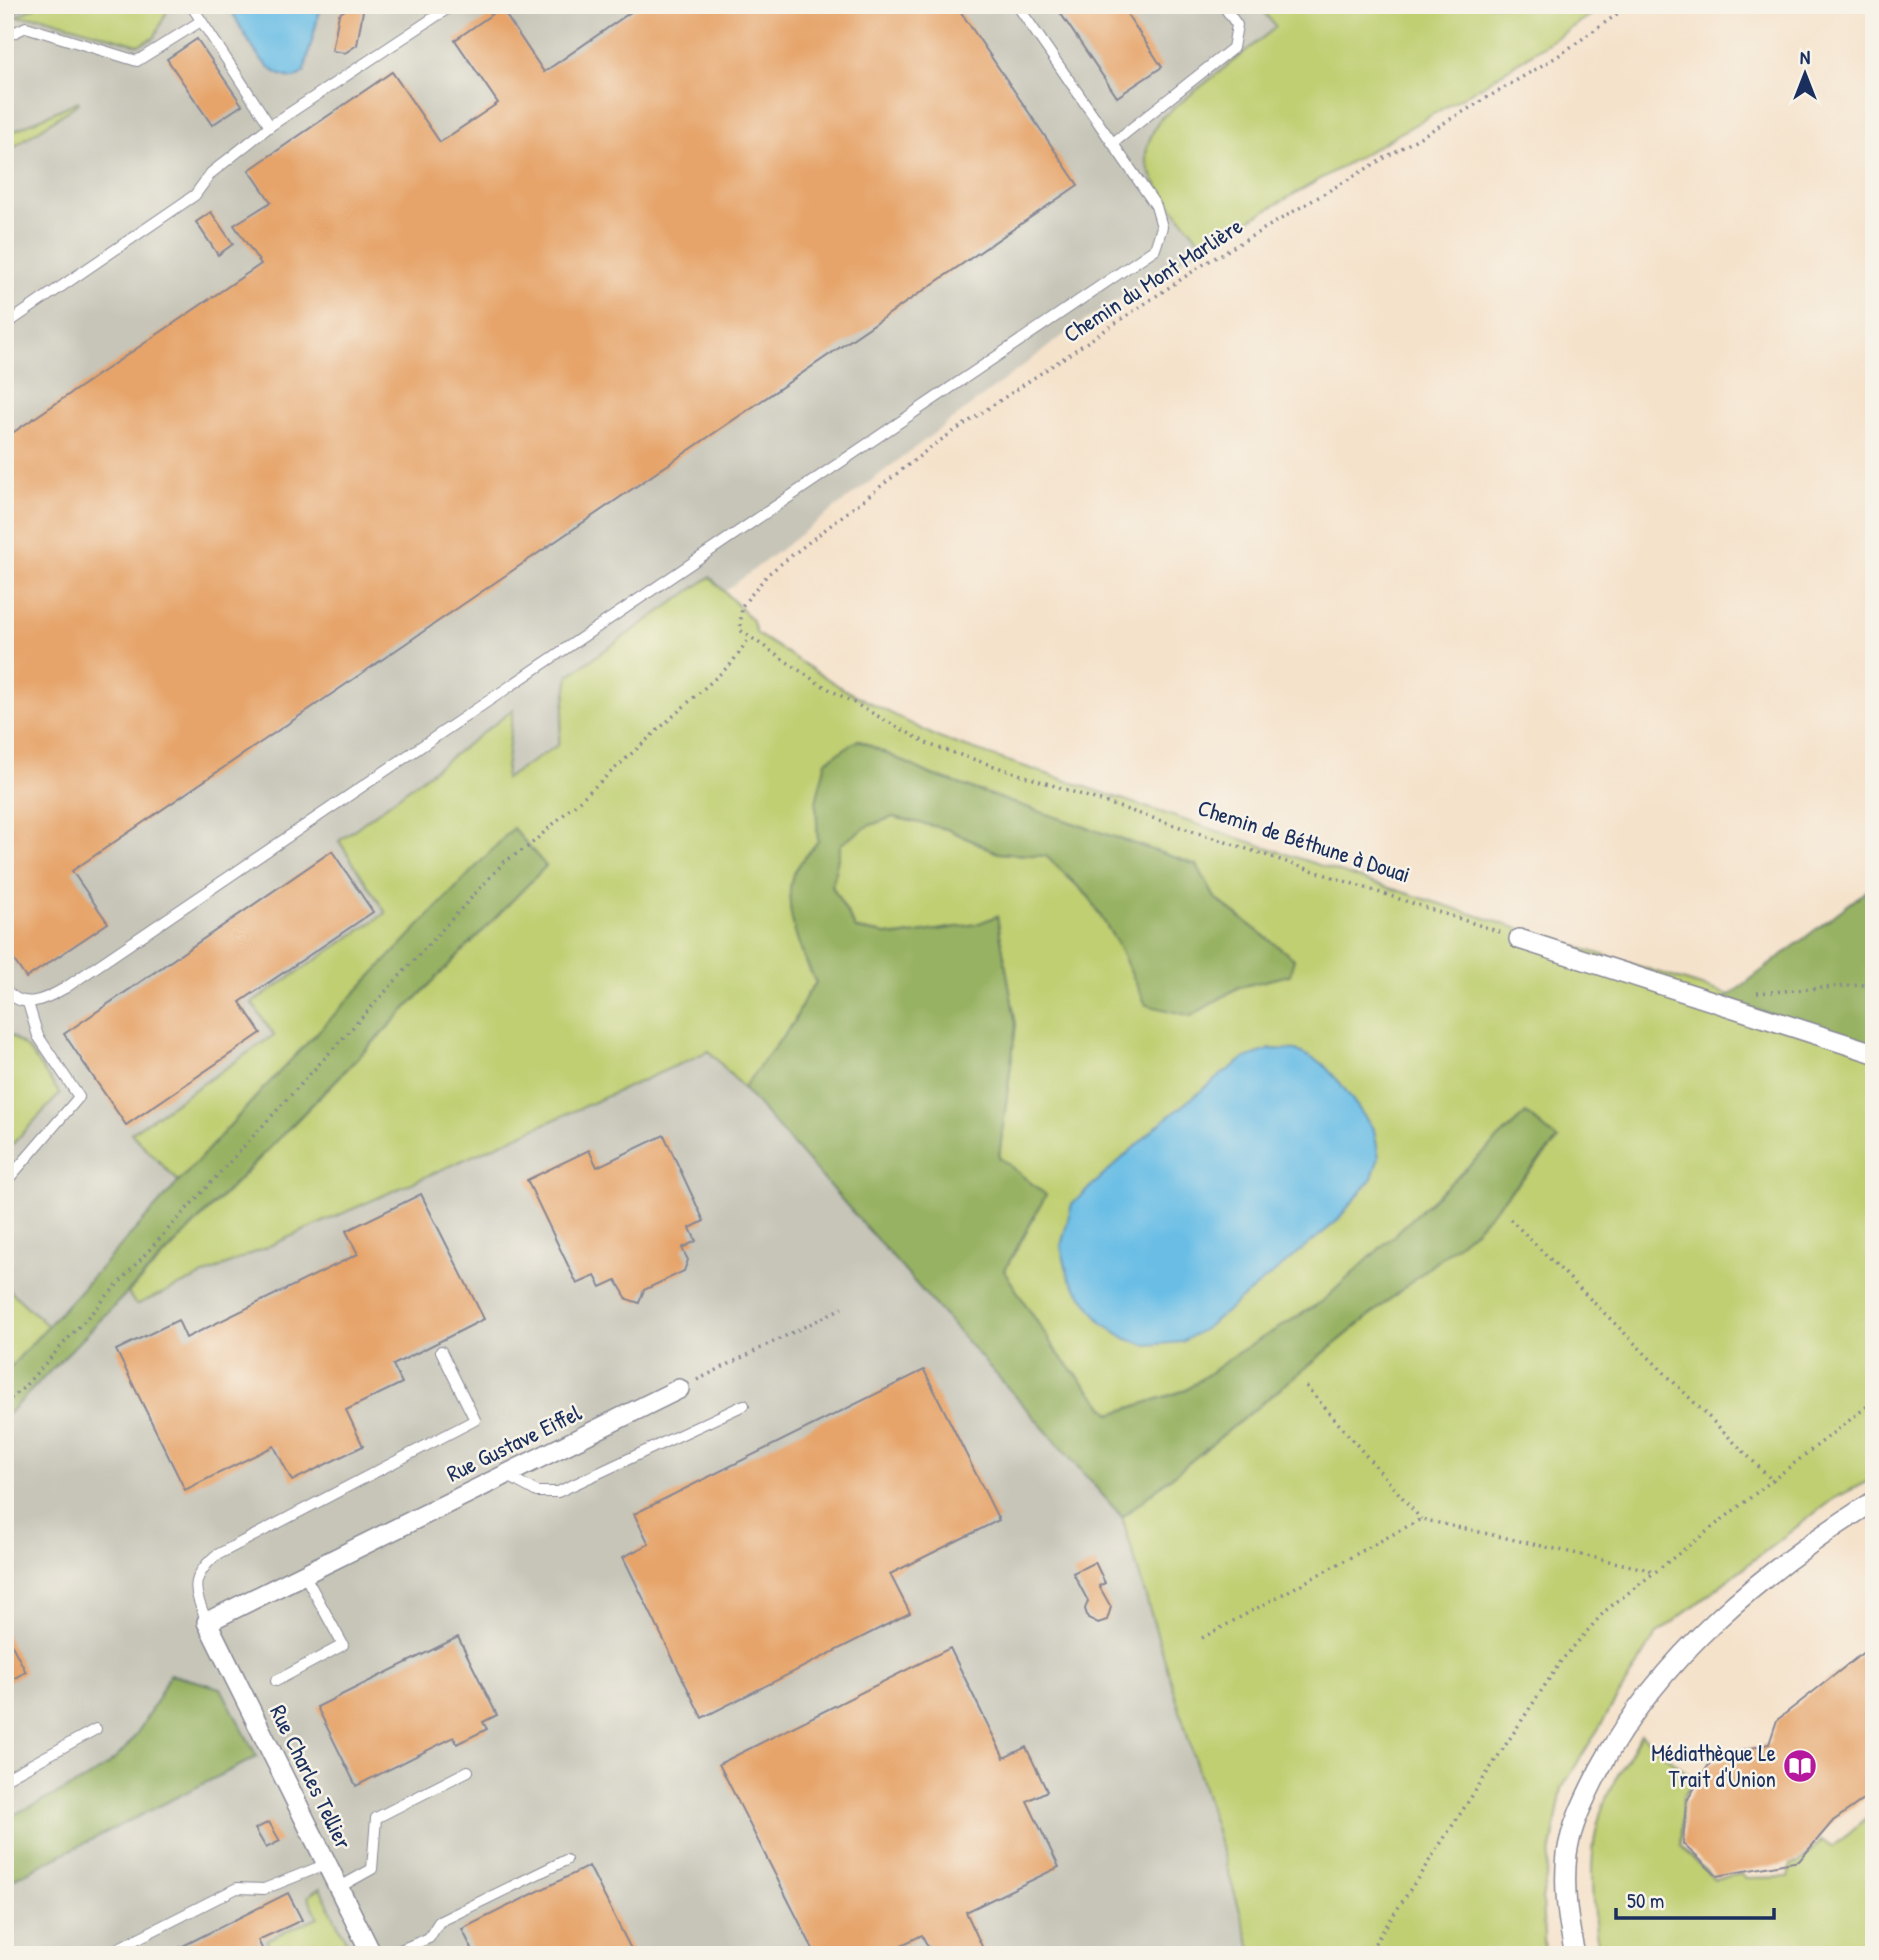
<svg xmlns="http://www.w3.org/2000/svg" width="1879" height="1960" viewBox="0 0 1879 1960" font-family="'Patrick Hand',sans-serif">
<style>
.industrial{fill:#c6c5b8}
.green{fill:#c0cf72;stroke:#6e7f68;stroke-width:2}
.forest{fill:#98b264;stroke:#5a7061;stroke-width:2}
.water{fill:#6abee6;stroke:#4276a2;stroke-width:2}
.building{fill:#e6a46b}
.lines{fill:none;stroke-linecap:round;stroke-linejoin:round}
.service-casing{stroke:#888894;stroke-width:12}
.minor-casing{stroke:#888894;stroke-width:22}
.path{stroke:#888894;stroke-width:3.5;stroke-dasharray:2 5;stroke-linecap:butt}
.service{stroke:#fff;stroke-width:10}
.minor{stroke:#fff;stroke-width:19}
.labels{text-anchor:middle;stroke-width:5;stroke-linejoin:round;paint-order:stroke}
.street-label{font-size:23px;fill:#1b2f5e;stroke:#f7f3e8}
.poi-label{font-size:23px;fill:#1b2f5e;stroke:#f7f3e8;text-anchor:end}
</style>
<rect width="100%" height="100%" fill="#f7f3e8"/>
<filter id="ink" filterUnits="userSpaceOnUse"><feTurbulence type="fractalNoise" baseFrequency=".0143" numOctaves="2"/><feDisplacementMap in="SourceGraphic" scale="14" xChannelSelector="R" yChannelSelector="G"/><feConvolveMatrix kernelMatrix="1 2 1 2 8 2 1 2 1" color-interpolation-filters="sRGB"/></filter>
<filter id="wash" filterUnits="userSpaceOnUse"><feTurbulence type="fractalNoise" baseFrequency=".00686" numOctaves="4" result="noise"/><feDisplacementMap in="SourceGraphic" scale="28" xChannelSelector="R" yChannelSelector="G"/><feGaussianBlur stdDeviation="1.57" result="paint"/><feColorMatrix in="noise" values="0 0 0 0 0 0 0 0 0 0 0 0 0 0 0 0 0 1.4 0 .05"/><feComposite in="paint" operator="in"/></filter>
<g filter="url(#wash)">
<rect width="100%" height="100%" fill="#f5e2cb"/>
<path class="industrial" d="M5,5H1606L1482,86L1223,235L1073,328L723,593L710,1051L1122,1517L1253,1955H5Z"/>
<g class="green">
<path d="M39,5H169V7L154,38L138,45L42,17H15Z"/>
<path d="M1258,5H1606L1482,86L1204,246C1188,225 1145,180 1146,154C1147,142 1154,129 1160,119L1276,27Z"/>
<path d="M78,101L79,103L5,153V135Z"/>
<path d="M710,577L752,620L757,634L845,690L939,738L1358,878L1730,995L1724,1000L1874,1045V1478L1833,1499L1656,1635L1562,1788L1542,1900L1545,1955H1253L1122,1517L1475,1230L1558,1140L1526,1113L1323,1301L1239,1352L1186,1390L1111,1414L1058,1354L1004,1271L1027,1231L999,1158L1016,1025L997,917L977,924L897,936L856,929L832,886L841,844L868,825L893,817L947,829L998,853L1046,856L1089,897L1117,943L1191,1016L1239,987L1289,975L1294,959L1215,898L1197,865L932,775L858,740L816,802L818,841L793,876L803,956L816,983L807,994L794,1022L743,1088L709,1051L136,1305L128,1293L546,866L264,1088L179,1182L131,1133L274,1035L252,1003L386,913L339,841L513,710L505,779L558,745L569,675Z"/>
<path d="M5,1031L28,1049L60,1094L5,1152Z"/>
<path d="M5,1286L48,1326L5,1373Z"/>
<path d="M1641,1734L1695,1780L1683,1797L1680,1846L1714,1879L1742,1874L1746,1878L1788,1877L1791,1865L1799,1864L1821,1840L1833,1847L1874,1812V1955H1600C1591,1907 1586,1852 1603,1806C1612,1781 1629,1757 1641,1734Z"/>
<path d="M320,1888L353,1955H273L266,1940L318,1917L308,1896Z"/>
</g>
<g class="forest">
<path d="M858,740L932,775L1197,865L1215,898L1294,959L1290,975L1239,987L1191,1016L1146,1005L1117,943L1089,897L1046,856L998,853L947,829L893,817L868,826L841,844L832,886L856,929L898,936L977,924L997,916L1016,1025L999,1157L1046,1195L1004,1271L1058,1354L1111,1414L1186,1390L1239,1352L1323,1301L1526,1113L1558,1140L1475,1230L1122,1517L743,1088L794,1022L807,994L816,983C801,952 783,913 792,877C796,865 810,852 818,841L816,802L826,761Z"/>
<path d="M513,828L546,866L5,1417V1373L264,1088Z"/>
<path d="M1874,885V1045L1723,1000L1730,995Z"/>
<path d="M170,1674L221,1688L257,1757L5,1883V1819C37,1802 76,1788 106,1766C136,1745 153,1706 170,1674Z"/>
</g>
<g class="water">
<path d="M228,5H326L319,13L304,72L295,78C261,78 244,30 228,5Z"/>
<path d="M1271,1049L1296,1050L1323,1064L1341,1084L1374,1130L1379,1157L1372,1178L1336,1222L1207,1327L1182,1342L1146,1345L1127,1339L1102,1323L1069,1278L1061,1246L1072,1204L1164,1120L1221,1075L1245,1058Z"/>
</g>
<g id="blocks">
<g class="building">
<path d="M352,5H364L357,45L345,53L332,51L339,14Z"/>
<path d="M641,5H956L1078,185L72,871L108,923L26,978L5,947V438L261,264L234,225L271,202L249,170L392,72L440,142L498,103L455,40L501,8L544,72Z"/>
<path d="M1055,5H1121L1162,67L1117,97Z"/>
<path d="M197,39L242,105L212,125L167,59Z"/>
<path d="M211,212L233,244L218,255L196,222Z"/>
<path d="M332,851L373,912L240,1002L261,1033L126,1125L64,1034Z"/>
<path d="M664,1135L704,1221L690,1228L696,1241L682,1248L688,1260L684,1271L644,1290L639,1303L627,1299L616,1280L601,1287L595,1276L577,1284L527,1180L589,1150L597,1167Z"/>
<path d="M421,1194L484,1319L393,1365L402,1383L346,1410L363,1446L292,1481L274,1446L185,1490L116,1350L178,1320L186,1338L358,1254L346,1231Z"/>
<path d="M924,1370L999,1520L890,1574L910,1613L702,1718L623,1557L649,1544L634,1514Z"/>
<path d="M1095,1562L1105,1583L1099,1586L1111,1607L1107,1620L1098,1623L1088,1618L1085,1609L1088,1601L1073,1573Z"/>
<path d="M5,1632L26,1672L5,1683Z"/>
<path d="M458,1637L497,1715L483,1722L487,1729L457,1744L454,1737L356,1786L317,1707Z"/>
<path d="M1874,1644V1792L1833,1821L1799,1861L1717,1876L1683,1844L1686,1802L1708,1766L1730,1753L1769,1744L1777,1720Z"/>
<path d="M950,1648L1004,1758L1026,1747L1047,1791L1027,1801L1059,1867L966,1912L986,1955H932L922,1935L881,1955H816L719,1764Z"/>
<path d="M269,1822L280,1841L266,1848L255,1829Z"/>
<path d="M589,1866L634,1955H475L462,1929Z"/>
<path d="M288,1893L302,1920L258,1940L265,1955H165Z"/>
</g>
</g>
</g>
<g filter="url(#ink)">
<use href="#blocks" fill-opacity="0" stroke="#888894" stroke-width="2"/>
<g class="lines">
<g class="service-casing">
<g id="service">
<path d="M191,5L270,126"/>
<path d="M5,12L19,5"/>
<path d="M5,37L26,27L137,61L201,21"/>
<path d="M1113,143L1233,48L1237,25L1223,5"/>
<path d="M5,325L195,195L211,173L270,126L453,5"/>
<path d="M5,989C23,1011 44,1000 65,988L1155,249L1162,227L1156,206L1017,5"/>
<path d="M5,1183L79,1097L38,1036L28,1003"/>
<path d="M506,1475L537,1492H558L744,1405"/>
<path d="M207,1622C195,1592 188,1580 215,1556L475,1420L441,1351"/>
<path d="M276,1681L343,1645L304,1574"/>
<path d="M5,1779L96,1729"/>
<path d="M338,1888L372,1869L376,1818L468,1771"/>
<path d="M105,1955L237,1888L264,1889L327,1864"/>
<path d="M388,1955L429,1938L439,1922L566,1860"/>
</g>
</g>
<g class="minor-casing">
<g id="minor">
<path d="M1519,939L1874,1053"/>
<path d="M372,1955L207,1622L679,1389"/>
<path d="M1575,1955C1568,1922 1563,1889 1567,1854C1571,1825 1586,1796 1599,1770C1661,1654 1764,1571 1874,1501"/>
</g>
</g>
<g class="path">
<path d="M1500,932L930,745L818,683L740,630L742,606L768,574L935,444L1201,266L1558,56L1630,5"/>
<path d="M1757,993L1874,984"/>
<path d="M1510,1219L1774,1482"/>
<path d="M697,1380L842,1308"/>
<path d="M1306,1386L1421,1519"/>
<path d="M5,1403L22,1389L504,862L529,846L731,664L750,637"/>
<path d="M1202,1638L1421,1519L1654,1571"/>
<path d="M1367,1955L1561,1661L1605,1611L1874,1401"/>
</g>
<use href="#service" class="service"/>
<use href="#minor" class="minor"/>
</g>
</g>
<defs>
<g id="library-disc" transform="scale(1.75)"><circle r="9.5" fill="#b5179e" stroke="#f7f3e8"/><path d="M-6-4Q-3-5.5-.7-3.5V5Q-3 3-6 4ZM6-4Q3-5.5 .7-3.5V5Q3 3 6 4Z" fill="#fff"/></g>
</defs>
<g fill-rule="evenodd">
<use href="#library-disc" x="1800" y="1766"/>
</g>
<g class="labels">
<g class="street-label">
<text transform="translate(1153 280) rotate(-33)" y="8">Chemin du Mont Marlière</text>
<text transform="translate(1304 841) rotate(18)" y="8">Chemin de Béthune à Douai</text>
<text transform="translate(514 1443) rotate(-26)" y="8">Rue Gustave Eiffel</text>
<text transform="translate(311 1777) rotate(64)" y="8">Rue Charles Tellier</text>
</g>
<g class="poi-label">
<text x="1776" y="1761">Médiathèque Le<tspan x="1776" dy="26">Trait d'Union</tspan></text>
</g>
</g>
<rect width="1879" height="1960" fill="none" stroke="#f7f3e8" stroke-width="28"/>
<g transform="translate(1805 74)" stroke="#f7f3e8" stroke-width="5" paint-order="stroke">
<path d="M0-5L12 26L0 18L-12 26Z" fill="#1b2f5e"/>
<text y="-10" font-size="19" font-weight="bold" text-anchor="middle" fill="#1b2f5e">N</text>
</g>
<path d="M1616 1908v10h158v-10" fill="none" stroke="#1b2f5e" stroke-width="3.5"/>
<text x="1627" y="1908" font-size="21" fill="#1b2f5e" stroke="#f7f3e8" stroke-width="5" paint-order="stroke">50 m</text>
</svg>
